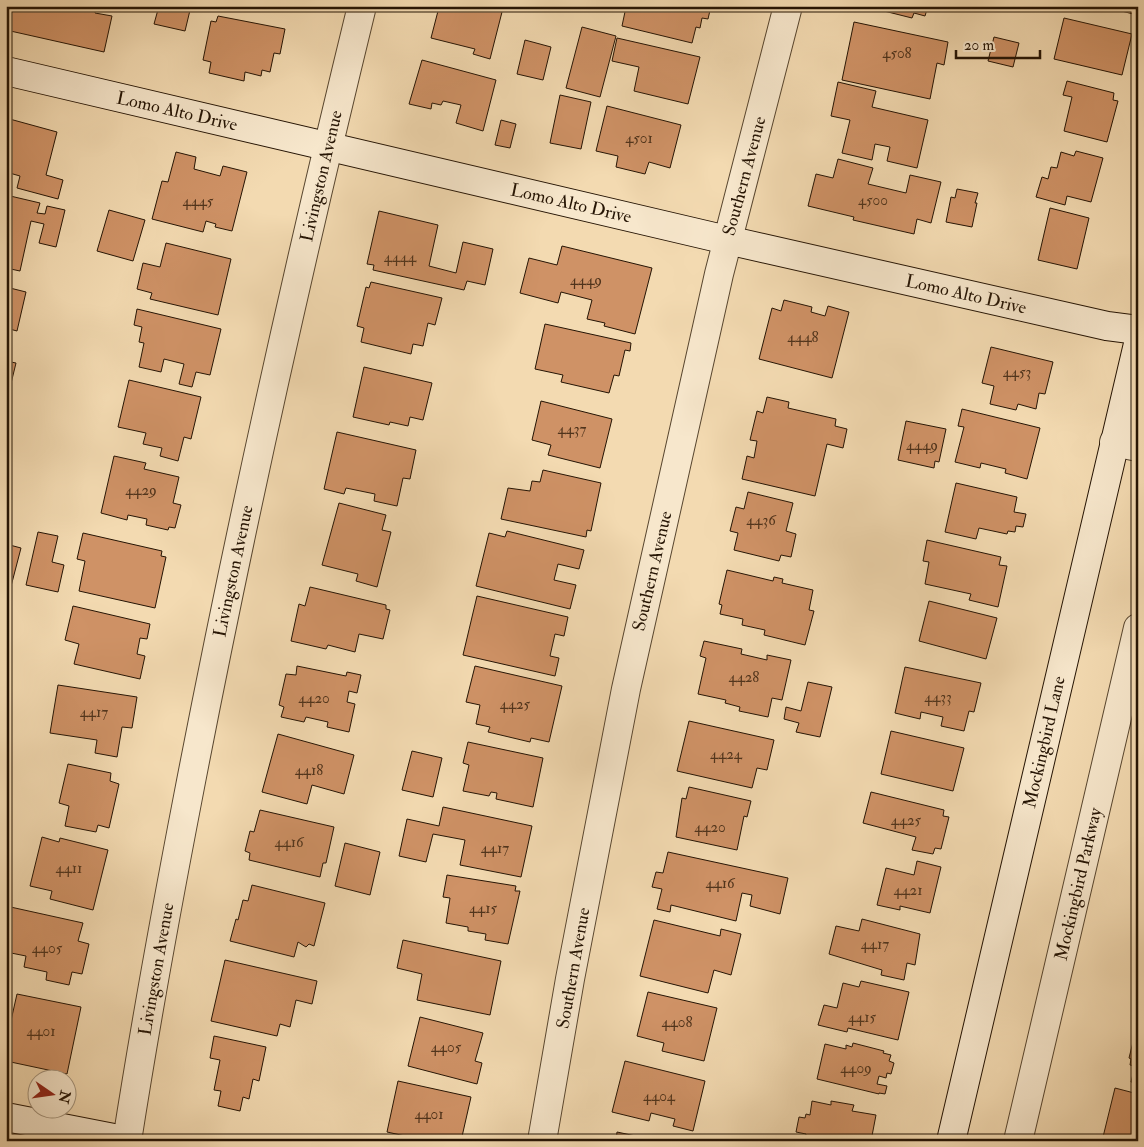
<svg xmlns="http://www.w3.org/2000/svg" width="1144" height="1147" viewBox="0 0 1144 1147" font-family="'IM FELL Double Pica',serif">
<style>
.building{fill:#cf9266;stroke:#251404}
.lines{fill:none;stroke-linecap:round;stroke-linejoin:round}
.street-casing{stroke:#58462f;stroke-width:30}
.secondary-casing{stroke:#251404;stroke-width:30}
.street{stroke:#f7e7cc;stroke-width:28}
.secondary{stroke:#f7e7cc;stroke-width:28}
.labels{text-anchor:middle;stroke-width:4;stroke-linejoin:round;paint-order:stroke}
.number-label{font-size:15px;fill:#50341c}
.street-label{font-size:18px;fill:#251404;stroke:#f7e7cc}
</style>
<rect width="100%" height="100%" fill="#f3dab1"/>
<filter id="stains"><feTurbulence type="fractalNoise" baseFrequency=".004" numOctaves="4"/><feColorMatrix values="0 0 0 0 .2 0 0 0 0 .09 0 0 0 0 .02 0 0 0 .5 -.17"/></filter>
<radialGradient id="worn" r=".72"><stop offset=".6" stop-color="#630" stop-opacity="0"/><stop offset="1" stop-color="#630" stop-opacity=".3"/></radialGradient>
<g class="building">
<path d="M10,6H96L95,13L112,16L104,52L6,30Z"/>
<path d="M159,6H191L185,31L154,24Z"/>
<path d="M429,6H479L502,12L490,59L473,54L475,49L431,38L438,11L429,8Z"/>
<path d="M622,6H711L708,19L702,18L700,28L696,27L692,43L622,26L626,7Z"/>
<path d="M864,6H928L925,16L914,13L912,18Z"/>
<path d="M967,6H985L984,11Z"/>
<path d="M1102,6H1138V13L1137,15Z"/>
<path d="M218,16L285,29L280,54L274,53L270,72L262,70L261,76L245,72L244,81L209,73L211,62L203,60L211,21L216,22Z"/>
<path d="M1064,18L1132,34L1122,75L1054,59Z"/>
<path d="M854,22L948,42L944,65L937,63L930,99L842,80Z"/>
<path d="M582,27L616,36L600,97L566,88Z"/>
<path d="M994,37L1019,43L1013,67L988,61Z"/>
<path d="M617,38L700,57L688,104L634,91L639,67L612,61Z"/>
<path d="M525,40L551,47L543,80L517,74Z"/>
<path d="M422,60L496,80L483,131L456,123L461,105L443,101L441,105L432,103L431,109L409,104Z"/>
<path d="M1067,81L1114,93L1113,100L1118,101L1107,142L1064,131L1072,97L1063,95Z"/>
<path d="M838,82L876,91L872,107L928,120L917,168L887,161L890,147L875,144L872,160L842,153L850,120L831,116Z"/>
<path d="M560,95L591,102L581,149L550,143Z"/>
<path d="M607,106L681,125L670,168L649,162L645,174L616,167L618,156L596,151Z"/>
<path d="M6,118L57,132L46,175L63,180L58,199L17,188L20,176L6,172Z"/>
<path d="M501,120L516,124L510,148L495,145Z"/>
<path d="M1076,151L1103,158L1091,202L1067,196L1065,205L1036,197L1042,177L1048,179L1051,167L1057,168L1061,152L1074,156Z"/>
<path d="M176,152L196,157L194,169L220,176L223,166L247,172L232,231L215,227L216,224L206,221L203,232L152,219L162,181L168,182Z"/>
<path d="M838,159L873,168L868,184L906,193L910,175L941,182L931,223L917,219L914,234L853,220L854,217L808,206L816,174L833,178Z"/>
<path d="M957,189L978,193L975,203H977L972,227L946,222L951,197L955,198Z"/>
<path d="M6,195L40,203L37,213L45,214L47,206L65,210L56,247L39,243L44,224L31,221L20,271L6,268Z"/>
<path d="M1050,208L1089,218L1077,269L1038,260Z"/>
<path d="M109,210L145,220L133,261L97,251Z"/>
<path d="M379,211L438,225L429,266L456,273L463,242L493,249L485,285L467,281L464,290L373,270L374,265L367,264Z"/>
<path d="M166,243L231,259L218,315L150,299L152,293L137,289L143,263L160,267Z"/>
<path d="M562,246L652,268L635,334L604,326L605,323L587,319L592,300L561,292L558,303L520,293L529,258L557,265Z"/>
<path d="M371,282L442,298L435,325L428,323L423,346L413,344L411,354L361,342L364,328L357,326L366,287L369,288Z"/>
<path d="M6,287L26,292L17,331L6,328Z"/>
<path d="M784,300L812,307L811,312L825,316L828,306L849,312L832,378L759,359L772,308L781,311Z"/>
<path d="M137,309L221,329L210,375L196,372L192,387L179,384L184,364L164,359L161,372L139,367L144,343L139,342L142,327L134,325Z"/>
<path d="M545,324L631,343L630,351L625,350L619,376L614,375L609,393L561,382L563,375L535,369Z"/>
<path d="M991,347L1053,362L1045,394L1039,393L1036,409L1018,404L1016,410L990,404L994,386L982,383Z"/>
<path d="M6,361L16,363L6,404Z"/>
<path d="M364,367L432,383L423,420L410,417L408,426L390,422L389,425L353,417Z"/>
<path d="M129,380L201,397L191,439L184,437L178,461L160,456L162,448L143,444L146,433L118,427Z"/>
<path d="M767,397L789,402L788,408L836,419L835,426L847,429L843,448L827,444L815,496L742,479L747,456L754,458L757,441L750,440L757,411L763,413Z"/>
<path d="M541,401L612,419L600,468L548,455L551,445L532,440Z"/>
<path d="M962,409L1040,428L1027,479L1005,473L1006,469L981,463L980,468L955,462L964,427L958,426Z"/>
<path d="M906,421L946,429L939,462L935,461L934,468L898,460Z"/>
<path d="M337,432L416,450L410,479L403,478L397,506L374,501L375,494L346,488L344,494L324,489Z"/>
<path d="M114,456L146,463L144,469L179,477L173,503L181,505L175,528L169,527L168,530L146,525L147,519L128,515L127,520L101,513Z"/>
<path d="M543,470L601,483L591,531L587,530L586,537L501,519L508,488L530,491L532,481L540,482Z"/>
<path d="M956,483L1017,497L1014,512L1026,514L1023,527L1016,526L1015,532L1008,531L1007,534L979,528L976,539L945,532Z"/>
<path d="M748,492L793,503L786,531L796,534L791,557L781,555L779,561L734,550L738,533L730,531L736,507L744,509Z"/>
<path d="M339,503L386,515L382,530L391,532L377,587L356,581L358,574L322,565Z"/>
<path d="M507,531L584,550L579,569L558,564L554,580L576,585L570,609L476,586L489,533L505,537Z"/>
<path d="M38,532L58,536L52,562L64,565L58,592L26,585Z"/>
<path d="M83,533L162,551L161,556L166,557L155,608L79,591L85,561L77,559Z"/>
<path d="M927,540L1001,557L999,565L1007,566L998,607L969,600L971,594L925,584L929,562L923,561Z"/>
<path d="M6,544L21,548L9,594H6Z"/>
<path d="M727,570L773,581L774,577L783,579L782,583L813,590L809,610L814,611L805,645L764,635L765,630L742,625L743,619L720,614L722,605L719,604Z"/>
<path d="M310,587L386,605V609L390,610L383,639L359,634L355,652L328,645L326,649L291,641L299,604L305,606Z"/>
<path d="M477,596L568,617L564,636L555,634L550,656L559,658L555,676L463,655Z"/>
<path d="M929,601L997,618L986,659L919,641Z"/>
<path d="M73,606L150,624L147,639L140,638L137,654L145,656L140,679L74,664L79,644L65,640Z"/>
<path d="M704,641L742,649L741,654L767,660V655L791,660L782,700L772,698L768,717L739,711L740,707L725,703L726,700L698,694L706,658L700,656Z"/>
<path d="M297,666L346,676L347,672L361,675L357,693L349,691L347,702L355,704L349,732L327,727L328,722L306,717L304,722L281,717L284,707L279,705L286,674L296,675Z"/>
<path d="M475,666L562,686L549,742L531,738L530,742L488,732L490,727L476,724L480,705L466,702Z"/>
<path d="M905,667L981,683L974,712L969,711L964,731L941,726L943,717L921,712L920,719L895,713Z"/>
<path d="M808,682L832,687L820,737L796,732L799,723L784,719L786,707L801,711Z"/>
<path d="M58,685L137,697L132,728L122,727L117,757L95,753L97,740L50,733Z"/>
<path d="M689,721L774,740L767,770L757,768L752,788L677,771Z"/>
<path d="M891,731L964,748L953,791L881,774Z"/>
<path d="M278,734L354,755L344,794L312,785L307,804L262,792Z"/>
<path d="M468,742L543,758L533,807L496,799L497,793L491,792L489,796L463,791L469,765L463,763Z"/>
<path d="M412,751L442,758L433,797L402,790Z"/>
<path d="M68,764L111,773L110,781L119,784L109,828L98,825L96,832L65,826L69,806L59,803Z"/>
<path d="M689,787L751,801L747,817L744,816L737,850L676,837L682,798L686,799Z"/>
<path d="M871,792L944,810L943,816L949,817L941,849L935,848L933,854L912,850L916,837L863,823Z"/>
<path d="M443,807L532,826L521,877L460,865L465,840L433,834L426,862L399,856L407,819L439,826Z"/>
<path d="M260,810L334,827L326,863H323L320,877L249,860L250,853L245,851L250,831L254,832Z"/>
<path d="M42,837L59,842L60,838L108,850L93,910L50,899L52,891L30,886Z"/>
<path d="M345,843L380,852L370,895L335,886Z"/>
<path d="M668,852L788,878L780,914L750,906L752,895L742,893L736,921L671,905L670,912L657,909L662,889L652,887L656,872L663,873Z"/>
<path d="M917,861L941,867L930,913L900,906V910L877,905L886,868L914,875Z"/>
<path d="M447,875L516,886L515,891H520L508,944L485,940L486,934L468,931V927L446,923L450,898L443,897Z"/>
<path d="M252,885L325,903L314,946L309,944L306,947L298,942L294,957L230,941L236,919L238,920L243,900L248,901Z"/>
<path d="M6,906L83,923L78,941L89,944L82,974L72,972L69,985L46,980L47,972L24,967L26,956L6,952Z"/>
<path d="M862,919L920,934L915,965L907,963L904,980L881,975L882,970L829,954L836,926L859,931Z"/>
<path d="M654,920L720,936L721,929L741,934L731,975L714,970L708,993L640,976Z"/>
<path d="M403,940L501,961L490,1015L417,1000L422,974L397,968Z"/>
<path d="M225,960L317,981L312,1004L296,1000L290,1027L280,1024L277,1036L211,1021Z"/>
<path d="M861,981L909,992L898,1040L848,1028L847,1032L818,1025L824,1005L837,1008L843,983L859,987Z"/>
<path d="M648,992L717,1008L704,1061L662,1051L664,1043L637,1036Z"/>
<path d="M17,994L81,1007L67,1074L6,1061V1024L10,1025Z"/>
<path d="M420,1017L483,1033L475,1061L482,1063L477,1084L408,1066Z"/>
<path d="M1136,1030L1138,1031V1083L1131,1082L1135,1066L1130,1065L1131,1059L1129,1058Z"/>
<path d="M214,1036L266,1047L259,1081L253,1079L249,1099L243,1097L240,1111L218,1106L221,1091L214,1090L220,1060L210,1058Z"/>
<path d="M853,1043L884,1051L883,1053L891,1055L889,1061L894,1063L891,1074L887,1073L886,1078L879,1076L877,1084L887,1086L885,1094L879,1093V1094L817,1079L825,1044L846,1049V1045L852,1047Z"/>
<path d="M625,1061L705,1081L693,1131L673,1126L675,1119L651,1113L649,1121L612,1112Z"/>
<path d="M398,1081L471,1097L461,1141H428L387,1132Z"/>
<path d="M1115,1088L1138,1094V1141H1120L1103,1137Z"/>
<path d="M812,1101L831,1105V1101L854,1105L852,1111L876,1115L871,1141H805L806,1134L796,1132L799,1117L805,1118L806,1114L810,1115Z"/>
<path d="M617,1132L659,1141H616Z"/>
</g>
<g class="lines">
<g class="street-casing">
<g id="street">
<path d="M1114,442L1138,447"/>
<path d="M127,1141C145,1026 166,911 188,797C239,532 298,268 362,6"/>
<path d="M542,1141L570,979L626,689L719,274L788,6"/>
<path d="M1018,1141L1138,628"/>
</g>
</g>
<g class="secondary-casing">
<g id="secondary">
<path d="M6,71L727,240L1107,326L1138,330"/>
<path d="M6,1117L129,1141"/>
<path d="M951,1141L1138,344"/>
</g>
</g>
<use href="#street" class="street"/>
<use href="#secondary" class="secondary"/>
</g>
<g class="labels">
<g class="number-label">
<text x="897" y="58">4508</text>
<text x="639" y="143">4501</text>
<text x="873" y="205">4500</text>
<text x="198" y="206">4445</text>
<text x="400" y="262">4444</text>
<text x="586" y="285">4449</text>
<text x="803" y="342">4448</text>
<text x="1017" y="377">4453</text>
<text x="572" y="434">4437</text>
<text x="922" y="450">4449</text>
<text x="141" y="495">4429</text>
<text x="761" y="525">4436</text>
<text x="744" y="682">4428</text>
<text x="938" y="702">4433</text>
<text x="314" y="703">4420</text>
<text x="515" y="709">4425</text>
<text x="94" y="717">4417</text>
<text x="726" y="759">4424</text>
<text x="309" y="775">4418</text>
<text x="906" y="825">4425</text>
<text x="710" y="832">4420</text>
<text x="289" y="847">4416</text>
<text x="495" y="853">4417</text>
<text x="69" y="873">4411</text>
<text x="720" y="888">4416</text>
<text x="908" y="895">4421</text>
<text x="483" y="913">4415</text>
<text x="875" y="949">4417</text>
<text x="47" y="953">4405</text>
<text x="862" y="1022">4415</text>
<text x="677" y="1027">4408</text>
<text x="41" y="1036">4401</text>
<text x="446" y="1052">4405</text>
<text x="856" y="1073">4409</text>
<text x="659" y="1101">4404</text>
<text x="429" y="1119">4401</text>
</g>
<g class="street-label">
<text transform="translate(177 111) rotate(13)" y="6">Lomo Alto Drive</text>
<text transform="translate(321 176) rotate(-77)" y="6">Livingston Avenue</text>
<text transform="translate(744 176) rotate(-75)" y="6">Southern Avenue</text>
<text transform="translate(571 203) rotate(13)" y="6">Lomo Alto Drive</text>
<text transform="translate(966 294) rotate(13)" y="6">Lomo Alto Drive</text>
<text transform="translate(233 571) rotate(-78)" y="6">Livingston Avenue</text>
<text transform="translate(652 571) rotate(-77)" y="6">Southern Avenue</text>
<text transform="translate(1044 742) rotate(-77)" y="6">Mockingbird Lane</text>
<text transform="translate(1078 884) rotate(-77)" y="6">Mockingbird Parkway</text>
<text transform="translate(573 968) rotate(-80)" y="6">Southern Avenue</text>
<text transform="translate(156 969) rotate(-80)" y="6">Livingston Avenue</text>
</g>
</g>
<rect width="1144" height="1147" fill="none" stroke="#f3dab1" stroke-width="25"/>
<rect x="8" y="8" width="1129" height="1132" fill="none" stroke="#251404" stroke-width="2.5"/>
<rect x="12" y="12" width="1119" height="1122" fill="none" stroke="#251404"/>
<g transform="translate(52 1094) rotate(103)"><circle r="24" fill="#f7e7cc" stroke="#a3937c"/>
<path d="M0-4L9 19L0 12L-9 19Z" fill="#8f2418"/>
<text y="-8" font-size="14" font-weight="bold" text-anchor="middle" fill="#251404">N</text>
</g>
<path d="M956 50v8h84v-8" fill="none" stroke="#251404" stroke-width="2.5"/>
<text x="964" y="50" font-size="15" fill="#251404" stroke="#f7e7cc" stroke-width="4" paint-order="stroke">20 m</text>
<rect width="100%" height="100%" filter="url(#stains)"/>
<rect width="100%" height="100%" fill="url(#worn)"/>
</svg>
